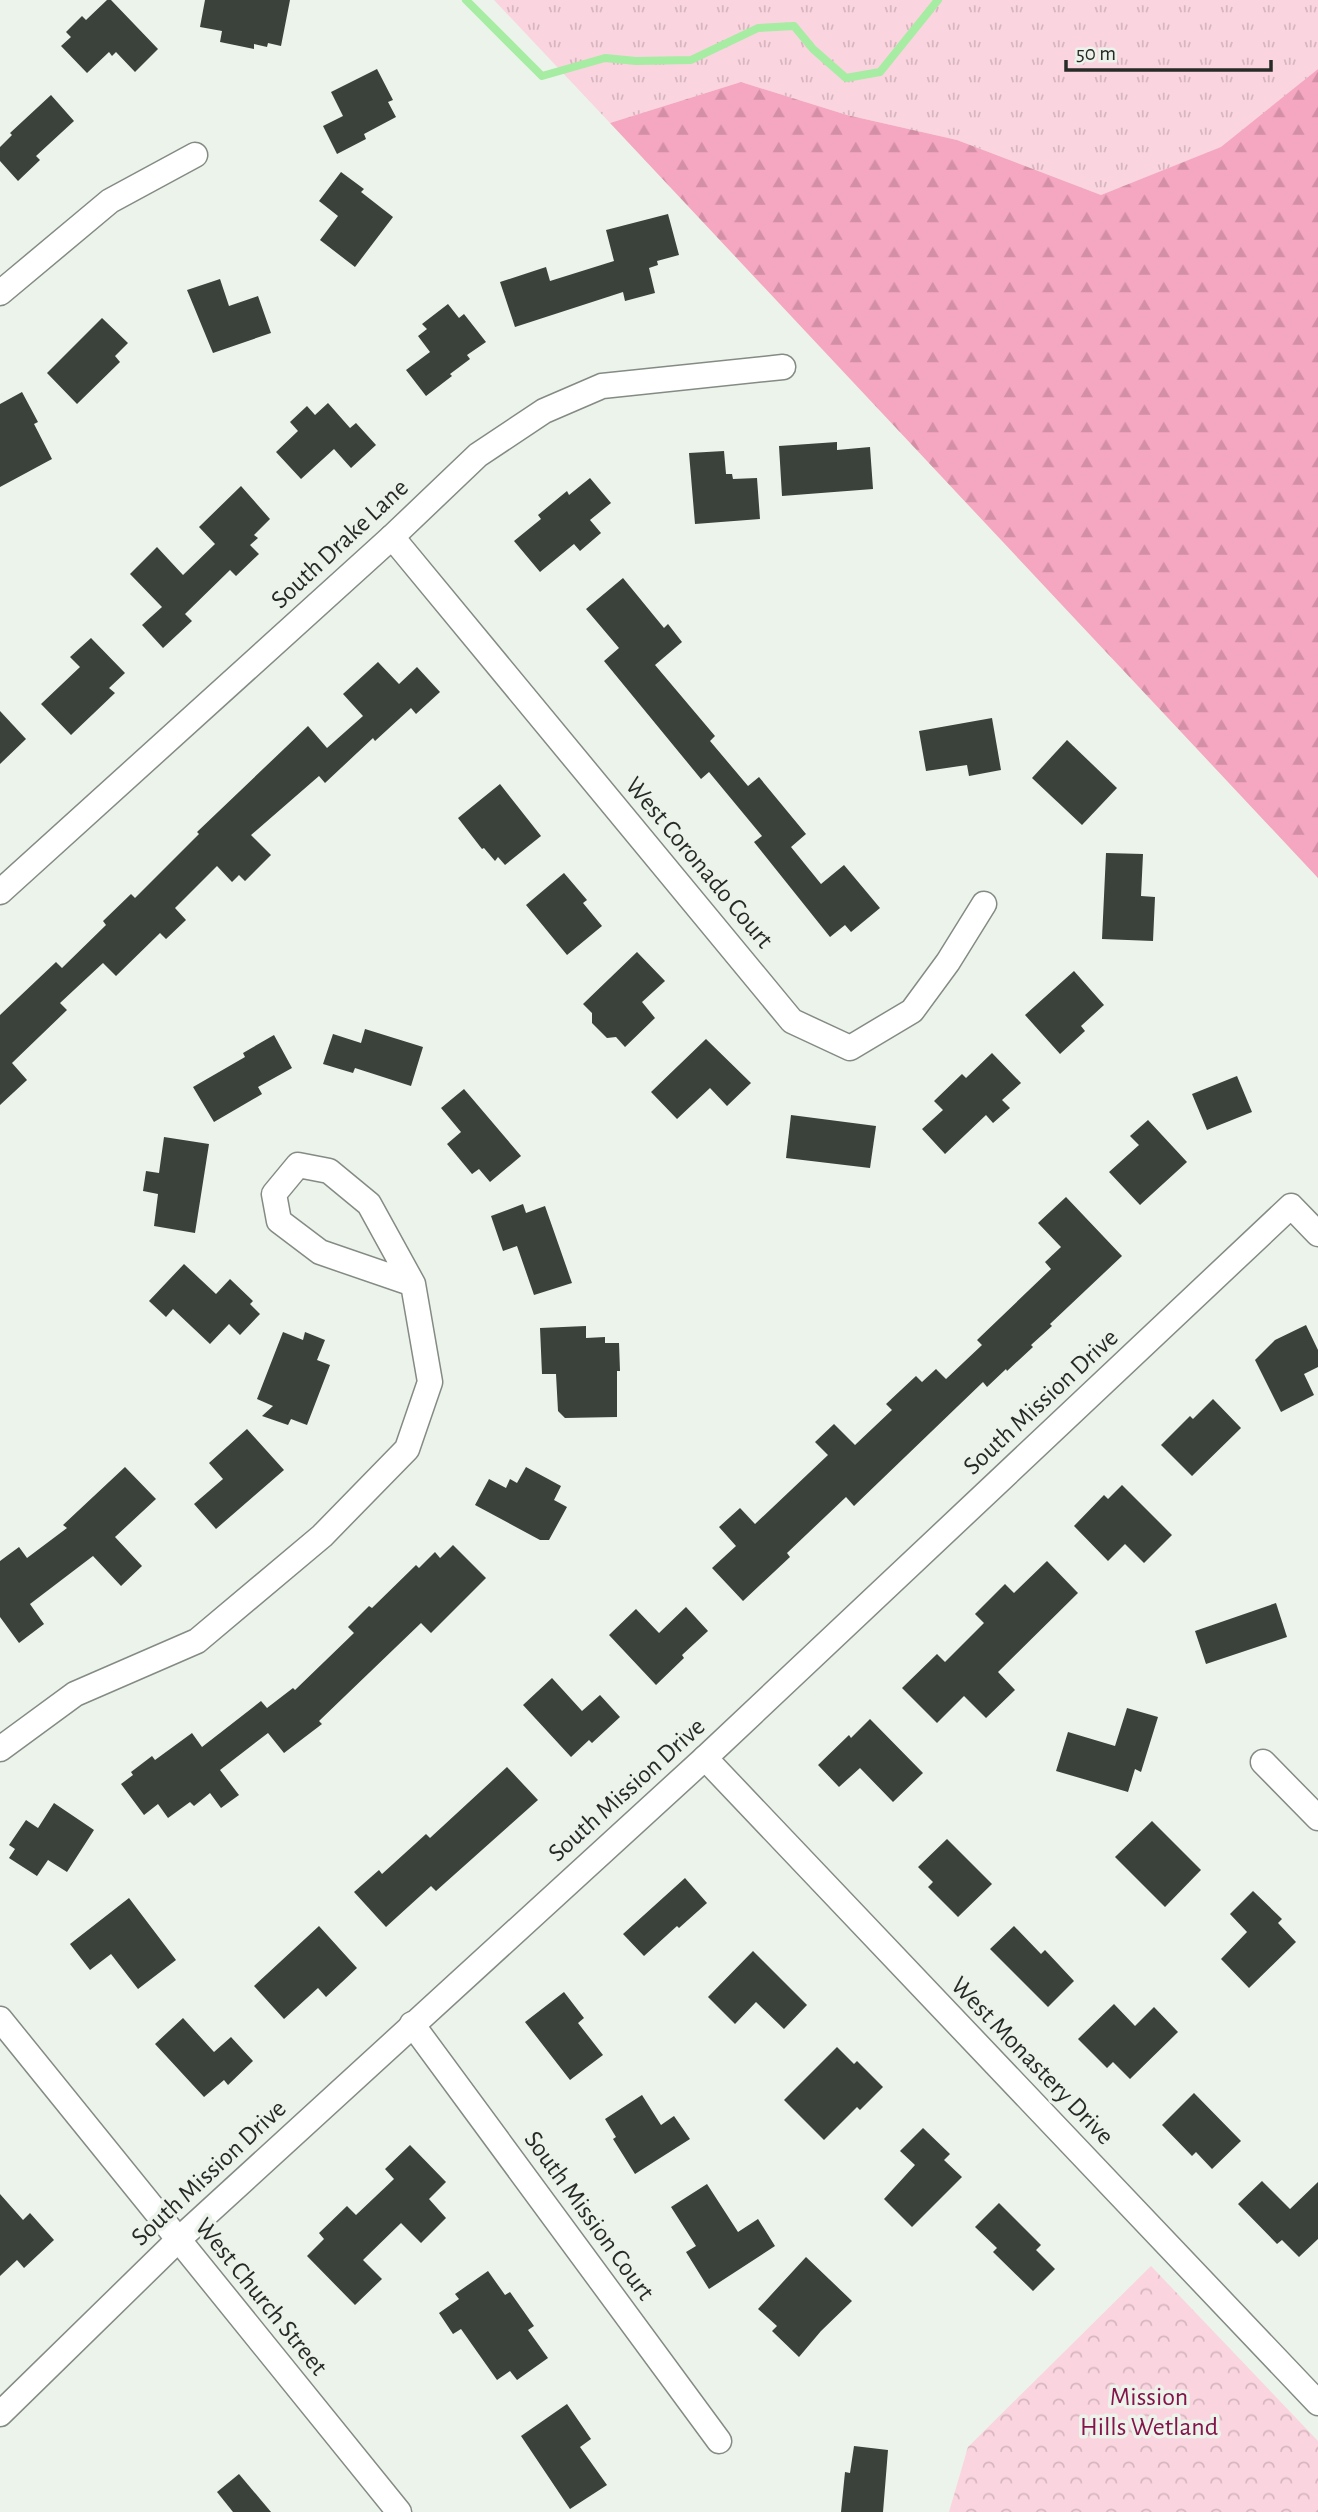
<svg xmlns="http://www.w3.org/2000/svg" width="1318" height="2512" viewBox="0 0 1318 2512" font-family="'Alegreya Sans',sans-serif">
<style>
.grass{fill:url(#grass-tufts)}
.forest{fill:url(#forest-firs)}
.park{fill:url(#park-crowns)}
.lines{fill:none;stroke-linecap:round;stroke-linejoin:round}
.stream{stroke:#a6eca2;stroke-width:8}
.building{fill:#3b413b}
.street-casing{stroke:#848b84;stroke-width:27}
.street{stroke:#fff;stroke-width:24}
.labels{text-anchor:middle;stroke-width:7;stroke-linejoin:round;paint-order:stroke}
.street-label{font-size:26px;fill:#272a27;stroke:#ecf3eb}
.park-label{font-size:26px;fill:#85144a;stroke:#ecf3eb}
</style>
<defs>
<pattern id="grass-tufts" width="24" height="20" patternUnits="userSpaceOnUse" patternTransform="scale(1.75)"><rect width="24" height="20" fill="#fad4df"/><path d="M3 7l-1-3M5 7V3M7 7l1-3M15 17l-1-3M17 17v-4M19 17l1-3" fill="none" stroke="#d6b6bf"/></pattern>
<pattern id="forest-firs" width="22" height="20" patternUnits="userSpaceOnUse" patternTransform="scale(1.75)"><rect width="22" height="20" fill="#f5a6c0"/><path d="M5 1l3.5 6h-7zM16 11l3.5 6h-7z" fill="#d28fa5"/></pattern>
<pattern id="park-crowns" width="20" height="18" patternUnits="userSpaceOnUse" patternTransform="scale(1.75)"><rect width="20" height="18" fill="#fad4df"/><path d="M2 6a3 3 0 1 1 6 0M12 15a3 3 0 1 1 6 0" fill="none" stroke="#d6b6bf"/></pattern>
</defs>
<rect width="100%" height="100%" fill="#ecf3eb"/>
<path class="grass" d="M494,0H1318V69L1222,147L1101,195L957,140L847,115L741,82L610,123Z"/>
<path class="forest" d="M1318,69V878L610,123L741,82L847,115L957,140L1101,195L1221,147Z"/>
<path class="park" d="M1151,2266L1318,2441V2512H949L968,2447Z"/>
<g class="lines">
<path class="stream" d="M466,0L542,76L605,58L636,61L691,60L758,28L794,26L813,49L846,78L880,72L938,0"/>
</g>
<g class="building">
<path d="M107,0H111L158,49L135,72L116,52L112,56L109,52L87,73L61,46L71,37L66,32L82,16L86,20Z"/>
<path d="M205,0H290L281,46L268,43L267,47L254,44V49L220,42L222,31L200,27Z"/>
<path d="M377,69L393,100L388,102L396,117L364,134L366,139L337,154L323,126L343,116L331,92Z"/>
<path d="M51,95L74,121L36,156L40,160L18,181L0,161V147L12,135L10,133Z"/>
<path d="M341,172L364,189L361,192L393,217L355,267L320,240L338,216L319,201Z"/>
<path d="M668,214L679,255L657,261L658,265L649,268L655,293L625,301L623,292L515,327L500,282L546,267L550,281L614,261L606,230Z"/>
<path d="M220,279L229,306L258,296L271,333L213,353L187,290Z"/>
<path d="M448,304L459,318L464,314L486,342L467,355L470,359L450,374L452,376L426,396L406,370L430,352L418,336L427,329L422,324Z"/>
<path d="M102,318L128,343L115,356L120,362L77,404L47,373Z"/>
<path d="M22,392L38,422L34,424L52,459L0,487V404Z"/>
<path d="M328,403L350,428L356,423L376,445L351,468L334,449L301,479L276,452L298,431L290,422L307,406L315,415Z"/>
<path d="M837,442V450L870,447L873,489L782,496L779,446Z"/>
<path d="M724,451L726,474H732L733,479L757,478L760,519L695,524L689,453Z"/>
<path d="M590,478L611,503L590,520L601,533L580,551L574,544L540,572L514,541L541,519L538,515L567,491L569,495Z"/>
<path d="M241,486L270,519L254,535L258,538L250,545L259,554L236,576L230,570L185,614L192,621L163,648L142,625L162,607L130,574L157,547L183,575L215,544L199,527Z"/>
<path d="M623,578L664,628L668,624L682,642L655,665L715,736L710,741L748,786L759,777L806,834L791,847L821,884L844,865L880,908L851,932L845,925L830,937L754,842L762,836L709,772L701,779L604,661L619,648L586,609Z"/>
<path d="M91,638L125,673L109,688L115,693L71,735L41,704L80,667L70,657Z"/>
<path d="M378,662L399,684L417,667L440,692L416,714L411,708L375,741L373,738L325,783L319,776L251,835L271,855L245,881L239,875L232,882L217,866L175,908L186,920L166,939L160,933L116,976L103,963L60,1003L67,1010L12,1063L27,1080L0,1105V1015L56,962L62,968L106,925L103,921L131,894L135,898L199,834L197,832L308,726L327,748L363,716L343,694Z"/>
<path d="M0,711L26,739L0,764Z"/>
<path d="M992,718L1001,770L969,776L967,765L926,771L919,731Z"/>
<path d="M1067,740L1117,788L1082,825L1032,778Z"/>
<path d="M500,784L541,836L505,865L498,857L495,861L484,848L482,849L458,818Z"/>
<path d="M1106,853L1143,854L1141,896L1155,897L1153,941L1102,939Z"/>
<path d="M564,873L587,900L583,903L602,926L567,955L526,905Z"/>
<path d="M637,952L665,981L642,1002L655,1018L625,1047L616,1037L607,1038L592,1023V1013L583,1004Z"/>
<path d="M1074,971L1104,1005L1081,1026L1085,1031L1060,1054L1025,1015Z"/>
<path d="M365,1029L423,1047L411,1086L355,1068L353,1073L323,1064L333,1034L361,1043Z"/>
<path d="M274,1035L292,1068L258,1087L262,1094L214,1122L193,1087L245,1057L243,1053Z"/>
<path d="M706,1039L751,1083L727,1106L710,1088L677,1119L651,1092Z"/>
<path d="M992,1053L1021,1083L1002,1100L1010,1108L993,1123L986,1115L945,1154L922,1129L943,1110L934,1101L962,1074L966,1078Z"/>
<path d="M1237,1076L1252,1112L1207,1130L1192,1094Z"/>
<path d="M464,1089L521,1156L490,1182L479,1169L472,1174L447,1144L461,1132L441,1108Z"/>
<path d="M791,1115L876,1126L870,1168L786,1158Z"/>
<path d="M1148,1120L1187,1162L1140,1205L1109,1172L1139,1145L1130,1136Z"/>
<path d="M164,1137L209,1144L195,1233L154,1226L158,1194L143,1191L146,1171L159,1173Z"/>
<path d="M1066,1197L1122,1256L1050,1324L1052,1326L1031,1345L1033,1347L1007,1371L1006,1369L987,1387L983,1382L854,1506L846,1497L787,1553L790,1557L743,1601L712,1568L736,1546L719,1527L740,1508L755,1524L828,1455L815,1442L834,1424L855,1445L892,1410L886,1404L916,1376L922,1382L936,1369L946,1379L982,1345L977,1340L1051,1269L1045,1262L1061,1247L1038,1223Z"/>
<path d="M523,1204L526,1213L545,1206L572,1283L534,1295L517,1246L503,1251L491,1216Z"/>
<path d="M184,1264L216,1294L230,1279L253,1301L250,1304L260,1314L240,1335L229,1324L210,1344L173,1309L166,1317L149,1301Z"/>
<path d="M1306,1325L1318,1350V1367L1304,1374L1314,1395L1281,1412L1255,1360L1275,1340Z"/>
<path d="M586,1326V1338L605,1337V1343H619L620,1371H617V1417L565,1418L558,1411L556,1374H542L540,1328Z"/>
<path d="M283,1332L303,1340L305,1332L325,1340L317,1360L330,1365L307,1425L291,1419L288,1425L262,1416L273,1406L257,1399Z"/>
<path d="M1213,1399L1241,1428L1192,1476L1161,1445L1190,1416L1193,1419Z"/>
<path d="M247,1429L284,1470L216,1529L194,1504L223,1479L209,1463Z"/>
<path d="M125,1467L156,1499L115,1537L142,1566L121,1586L93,1556L30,1604L44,1624L19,1643L0,1617V1561L19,1547L27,1558L67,1528L63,1525Z"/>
<path d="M526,1467L561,1486L554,1500L567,1507L549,1540H540L475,1505L489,1479L506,1488L510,1479L517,1483Z"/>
<path d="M1122,1485L1172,1535L1144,1563L1125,1544L1108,1561L1074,1526L1104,1495L1108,1499Z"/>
<path d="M453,1545L486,1578L431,1633L421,1623L319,1721L322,1724L284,1753L268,1733L220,1770L239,1795L221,1808L210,1793L194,1806L190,1802L168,1818L158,1804L144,1815L121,1784L133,1775L131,1772L152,1756L155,1760L192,1733L202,1747L261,1701L267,1708L293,1688L295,1690L354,1633L348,1627L369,1606L372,1608L416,1565L419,1568L435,1552L440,1558Z"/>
<path d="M1047,1561L1078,1593L998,1672L1015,1690L986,1718L964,1696L937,1723L902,1688L937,1654L945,1662L984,1623L975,1614L1005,1584L1014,1593Z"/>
<path d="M1276,1603L1287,1637L1206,1664L1195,1631Z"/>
<path d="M686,1607L708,1631L682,1655L684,1658L656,1685L609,1635L636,1609L659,1633Z"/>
<path d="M552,1678L582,1711L600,1695L620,1717L592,1743L589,1740L571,1757L523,1705Z"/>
<path d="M1127,1708L1158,1717L1141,1772L1135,1769L1128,1792L1056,1771L1068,1732L1115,1746Z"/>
<path d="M870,1719L923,1773L893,1802L860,1768L839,1787L818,1765L849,1735L851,1738Z"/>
<path d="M507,1767L538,1800L436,1891L431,1886L386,1927L354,1892L379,1870L382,1874L426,1834L430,1838Z"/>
<path d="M54,1803L94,1830L67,1872L48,1860L37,1876L9,1858L15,1849L9,1845L26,1820L38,1828Z"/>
<path d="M1152,1821L1201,1870L1165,1907L1115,1857Z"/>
<path d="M947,1839L992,1884L958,1917L928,1887L933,1882L918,1867Z"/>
<path d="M685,1878L707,1903L679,1928L677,1926L644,1956L623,1934Z"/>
<path d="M1253,1891L1282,1919L1278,1923L1296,1942L1249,1988L1221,1959L1247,1932L1230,1914Z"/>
<path d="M129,1898L176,1960L138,1989L111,1954L90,1970L70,1944Z"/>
<path d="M319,1926L357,1968L326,1997L318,1988L284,2019L254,1986Z"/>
<path d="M1014,1926L1041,1954L1045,1950L1074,1981L1048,2007L990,1949Z"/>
<path d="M753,1951L807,2005L784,2029L756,2002L735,2024L708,1997Z"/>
<path d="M564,1992L584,2018L578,2023L603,2055L570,2080L525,2022Z"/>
<path d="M1114,2004L1135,2026L1154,2007L1178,2032L1130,2079L1113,2062L1107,2068L1078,2039Z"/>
<path d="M183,2018L214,2052L231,2037L253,2061L228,2085L224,2080L204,2097L155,2044Z"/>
<path d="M837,2047L854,2064L857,2061L883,2087L860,2110L857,2107L824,2140L784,2100Z"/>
<path d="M1194,2093L1241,2141L1212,2169L1196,2152L1192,2156L1162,2125Z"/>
<path d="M642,2095L661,2125L674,2116L690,2139L635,2174L613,2139L616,2137L605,2119Z"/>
<path d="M923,2128L950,2154L944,2160L962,2177L912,2227L884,2199L915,2165L900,2151Z"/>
<path d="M410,2145L446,2182L429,2199L446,2218L421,2243L401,2223L363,2260L382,2279L355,2305L307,2256L324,2239L319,2233L347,2206L356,2215L394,2179L385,2169Z"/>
<path d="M1262,2181L1290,2209L1318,2182V2239L1299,2257L1282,2240L1277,2244L1238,2204Z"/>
<path d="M707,2184L738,2232L758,2219L775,2246L709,2289L686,2252L696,2246L671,2207Z"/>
<path d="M0,2194L23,2220L30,2213L54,2240L24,2268L17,2260L0,2276Z"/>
<path d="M999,2203L1041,2245L1036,2250L1055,2269L1033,2291L993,2252L997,2248L975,2227Z"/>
<path d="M806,2257L852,2301L821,2331L799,2357L772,2331L777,2326L758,2309Z"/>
<path d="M488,2271L505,2295L510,2292L534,2326L528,2330L548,2358L517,2380L510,2371L497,2380L461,2329L453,2334L439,2313L459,2299L455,2294Z"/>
<path d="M567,2404L591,2439L580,2447L607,2485L570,2509L521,2436Z"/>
<path d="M854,2446L888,2450L883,2512H841L845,2472L850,2473Z"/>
<path d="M239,2474L271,2512H233L217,2492Z"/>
</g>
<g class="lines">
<g class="street-casing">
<g id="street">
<path d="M0,293L110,201L195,155"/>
<path d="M392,537L792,1021L850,1048L912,1011L948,962L984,904"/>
<path d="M0,892L392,537L478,455L544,411L602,386L783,367"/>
<path d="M0,1749L75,1694L197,1641L322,1536L407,1449L430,1382L413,1284L369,1204L329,1171L298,1165L274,1194L279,1221L320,1252L413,1284"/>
<path d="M705,1758L1318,2403"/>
<path d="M1263,1762L1318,1818"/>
<path d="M0,2019L399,2512"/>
<path d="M412,2024L719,2441"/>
<path d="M0,2414L178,2240L705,1758L1291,1206L1318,1234"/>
</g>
</g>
<use href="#street" class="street"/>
</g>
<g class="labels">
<g class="street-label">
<text transform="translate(339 543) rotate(-43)" y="9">South Drake Lane</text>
<text transform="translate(700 862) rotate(50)" y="9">West Coronado Court</text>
<text transform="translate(1040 1401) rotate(-43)" y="9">South Mission Drive</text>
<text transform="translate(626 1789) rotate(-42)" y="9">South Mission Drive</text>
<text transform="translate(1033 2060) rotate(46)" y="9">West Monastery Drive</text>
<text transform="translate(208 2172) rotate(-43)" y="9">South Mission Drive</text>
<text transform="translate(590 2215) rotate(54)" y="9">South Mission Court</text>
<text transform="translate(262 2296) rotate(51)" y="9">West Church Street</text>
</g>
<g class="park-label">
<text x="1149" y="2405">Mission<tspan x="1149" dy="30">Hills Wetland</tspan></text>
</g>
</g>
<path d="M1066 60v10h205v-10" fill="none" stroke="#272a27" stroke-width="3.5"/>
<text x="1076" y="60" font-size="21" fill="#272a27" stroke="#ecf3eb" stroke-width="5" paint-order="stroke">50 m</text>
</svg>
